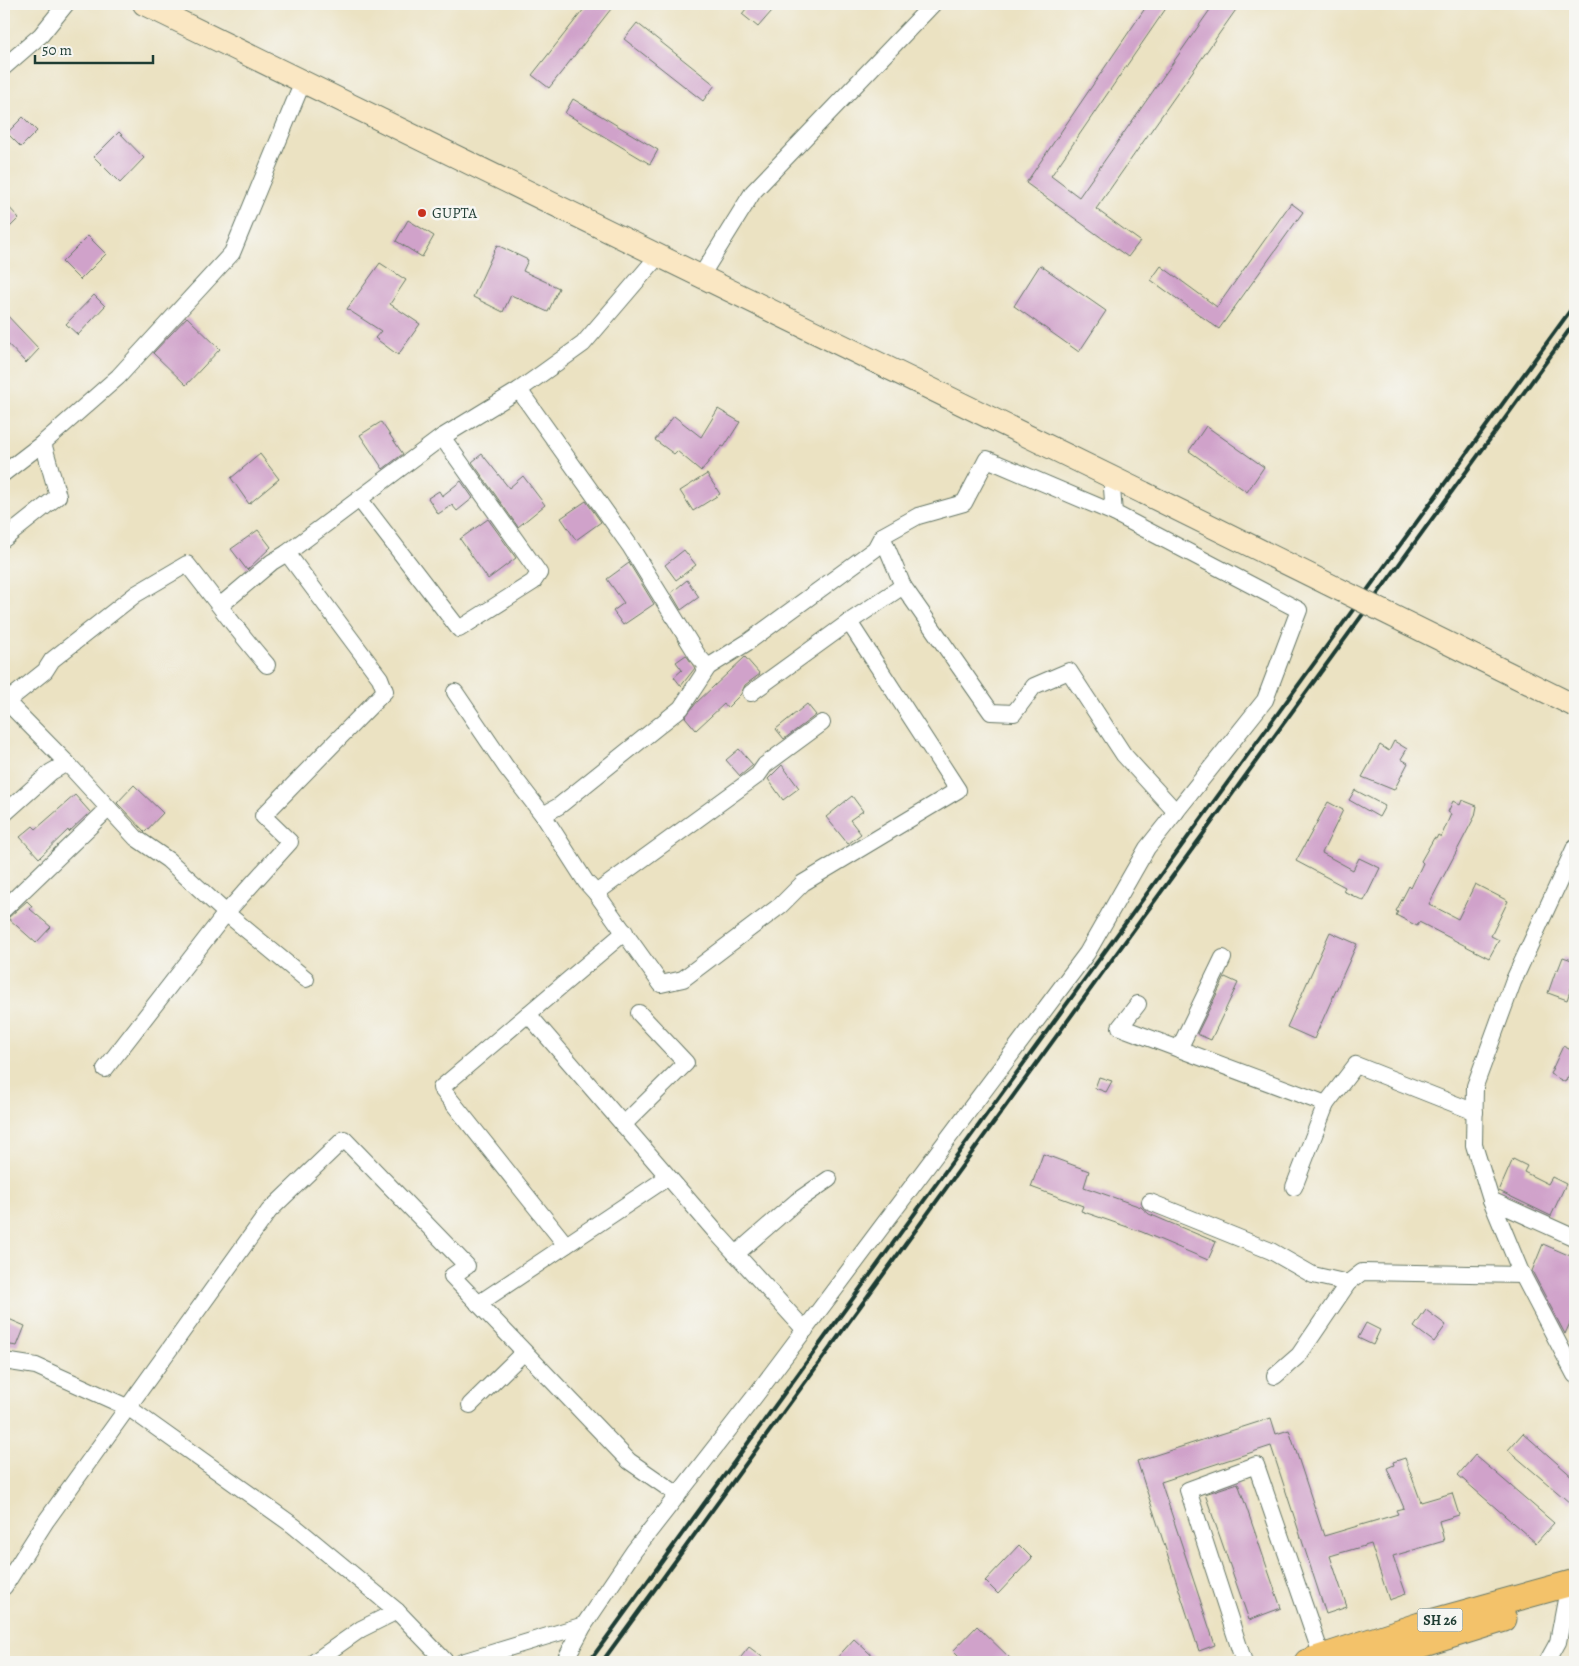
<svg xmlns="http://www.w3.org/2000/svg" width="1579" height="1666" viewBox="0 0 1579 1666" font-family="Alegreya,serif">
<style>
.building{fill:#d0a2ca}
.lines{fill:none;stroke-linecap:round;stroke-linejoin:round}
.minor-casing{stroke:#676;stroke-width:18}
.secondary-casing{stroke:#676;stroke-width:24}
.primary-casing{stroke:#676;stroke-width:27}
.minor{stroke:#fff;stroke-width:16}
.secondary{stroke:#fae7c3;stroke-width:22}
.primary{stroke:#f3c26a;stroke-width:25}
.rail{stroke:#1f3d34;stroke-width:4}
.secondary-bridge-casing{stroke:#676;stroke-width:24;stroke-linecap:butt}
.secondary-bridge{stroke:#fae7c3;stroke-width:22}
.poi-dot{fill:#c8321e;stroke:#f6f6f2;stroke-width:2}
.labels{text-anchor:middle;stroke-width:5;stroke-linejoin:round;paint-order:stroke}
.shield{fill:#f6f6f2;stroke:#60746d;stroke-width:1}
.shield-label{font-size:14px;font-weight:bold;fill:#1f3d34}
.poi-label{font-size:15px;fill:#1f3d34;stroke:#f6f6f2;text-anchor:start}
</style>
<rect width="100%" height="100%" fill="#f6f6f2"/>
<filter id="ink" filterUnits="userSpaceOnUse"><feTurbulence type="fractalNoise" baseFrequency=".02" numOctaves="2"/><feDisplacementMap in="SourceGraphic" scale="10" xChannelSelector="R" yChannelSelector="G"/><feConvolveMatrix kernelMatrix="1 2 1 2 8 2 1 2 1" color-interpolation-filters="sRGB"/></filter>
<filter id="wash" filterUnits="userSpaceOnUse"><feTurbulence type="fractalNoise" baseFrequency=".0096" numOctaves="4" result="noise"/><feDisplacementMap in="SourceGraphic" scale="20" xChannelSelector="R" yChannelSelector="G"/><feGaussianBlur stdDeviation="1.12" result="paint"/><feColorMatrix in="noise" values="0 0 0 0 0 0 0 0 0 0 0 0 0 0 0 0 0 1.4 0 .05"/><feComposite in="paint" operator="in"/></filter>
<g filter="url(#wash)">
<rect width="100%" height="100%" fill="#ebe2c2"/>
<g id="blocks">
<g class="building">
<path d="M588,4H605L611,9L549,88L532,75Z"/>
<path d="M750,4H778L758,27L742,14Z"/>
<path d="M1148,4H1169L1051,176L1079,197L1214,4H1240L1096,209L1140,241L1128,257L1026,183Z"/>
<path d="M637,23L715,85L703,101L624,39Z"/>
<path d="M573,99L658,150L650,164L565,113Z"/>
<path d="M23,117L37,131L21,147L7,133Z"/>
<path d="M119,132L144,158L120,183L94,157Z"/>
<path d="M4,202L19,218L4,233Z"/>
<path d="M1291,203L1303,212L1219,329L1151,280L1161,266L1217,307Z"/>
<path d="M408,220L434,236L422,257L396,241Z"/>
<path d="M88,236L106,254L80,280L62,262Z"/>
<path d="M497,245L528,260L523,271L559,288L548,312L511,295L503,312L473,297Z"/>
<path d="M380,263L406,280L390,304L420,324L398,355L375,338L381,331L347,309Z"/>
<path d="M1040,265L1106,311L1079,352L1014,306Z"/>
<path d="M94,295L105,306L78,335L66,324Z"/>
<path d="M4,312L39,349L26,363L4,340Z"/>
<path d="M187,317L220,349L186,385L153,353Z"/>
<path d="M718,409L740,422L724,447L722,446L701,471L677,451L674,454L655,440L674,416L701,437Z"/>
<path d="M381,422L403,454L383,469L360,435Z"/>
<path d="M1206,426L1264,467L1247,492L1189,451Z"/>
<path d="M260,454L279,479L249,504L231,478Z"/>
<path d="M482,454L509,488L523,476L545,505L518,527L472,462Z"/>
<path d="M707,474L720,494L693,511L680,491Z"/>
<path d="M461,481L473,498L457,511L452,505L438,514L428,498L439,491L442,496Z"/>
<path d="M586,501L601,522L576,540L561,518Z"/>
<path d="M488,519L516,558L488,579L460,539Z"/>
<path d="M258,530L271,547L247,570L231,549Z"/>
<path d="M684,550L696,565L676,580L665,565Z"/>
<path d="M629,563L654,604L623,625L613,611L624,603L607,579Z"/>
<path d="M687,580L699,597L681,610L671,593Z"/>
<path d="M686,655L695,668L681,686L674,677L682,670L676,662Z"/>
<path d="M745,657L760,674L745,685L741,694L727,708L724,704L696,730L685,717L697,702Z"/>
<path d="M807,704L816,715L784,739L776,729Z"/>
<path d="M1394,741L1407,749L1401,759L1408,763L1394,790L1362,777L1380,745L1389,751Z"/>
<path d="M739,749L753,765L740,776L726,760Z"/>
<path d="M782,765L799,788L783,800L768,779Z"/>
<path d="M134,785L163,813L145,832L117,803Z"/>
<path d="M1355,790L1385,806L1379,817L1349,800Z"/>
<path d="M75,795L90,812L69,832L68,830L39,858L20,837L33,826L36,829Z"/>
<path d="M852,796L863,811L850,820L861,834L848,844L826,817Z"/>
<path d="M1462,800L1477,806L1475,816L1429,904L1458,919L1475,884L1508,901L1491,936L1499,940L1489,958L1419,922L1417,926L1396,915L1398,912L1396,911L1409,886L1411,888L1423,863L1421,861L1434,838L1436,839L1438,835L1441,837L1451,814L1448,812L1453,801L1460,805Z"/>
<path d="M1328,802L1343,810L1322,853L1353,870L1359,858L1380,868L1364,901L1343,891L1345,887L1296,861Z"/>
<path d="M27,901L32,906L30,909L51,927L36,943L8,918Z"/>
<path d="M1330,932L1357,944L1314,1039L1287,1027Z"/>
<path d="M1563,957L1575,961V977L1567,1000L1548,993L1556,970H1558Z"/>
<path d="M1225,977L1238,983L1211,1040L1197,1034Z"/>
<path d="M1563,1046L1575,1052V1078L1569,1075L1565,1082L1550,1074Z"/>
<path d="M1099,1077L1112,1081L1106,1092L1095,1088Z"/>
<path d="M1043,1154L1089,1171L1084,1187L1141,1207L1149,1214L1216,1242L1208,1260L1142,1232L1081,1211L1083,1206L1031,1187Z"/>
<path d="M1513,1159L1527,1166L1524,1172L1548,1184L1552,1177L1566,1184L1551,1216L1499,1191Z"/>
<path d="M1543,1244L1575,1258V1312L1565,1334L1532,1271Z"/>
<path d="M1426,1310L1446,1325L1434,1342L1414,1327Z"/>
<path d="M4,1317L25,1326L17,1346L4,1344Z"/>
<path d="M1366,1323L1380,1330L1373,1345L1358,1338Z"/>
<path d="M1271,1418L1276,1434L1289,1430L1324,1536L1398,1514L1396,1510L1404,1508L1387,1468L1394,1465L1393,1462L1405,1458L1421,1502L1452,1493L1459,1515L1439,1521L1444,1541L1393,1556L1406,1594L1389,1600L1371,1544L1330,1556L1347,1607L1326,1614L1271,1446L1161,1482L1215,1645L1199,1651L1137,1461Z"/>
<path d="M1523,1433L1575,1479V1497L1570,1503L1508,1450Z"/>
<path d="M1475,1455L1554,1523L1536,1543L1458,1475Z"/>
<path d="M1238,1483L1281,1608L1249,1620L1205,1494Z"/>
<path d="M1019,1545L1032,1558L998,1594L985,1581Z"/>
<path d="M977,1626L1014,1662H964L953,1651Z"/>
<path d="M854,1639L879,1662H833Z"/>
<path d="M749,1647L769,1662H737Z"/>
</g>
</g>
</g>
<g filter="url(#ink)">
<use href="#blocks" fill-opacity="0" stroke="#676" stroke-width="1"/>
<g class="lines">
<g class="minor-casing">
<g id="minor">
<path d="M4,67L41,35L66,4"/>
<path d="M701,276L753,192L933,4"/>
<path d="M519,390L630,546L698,656L708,667"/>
<path d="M4,473L43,443"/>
<path d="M360,500L459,629L533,582L539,573L442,437"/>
<path d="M882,536L918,516L964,503L987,459L1114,513"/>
<path d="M4,539L58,496L43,443L118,377L232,253L303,81"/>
<path d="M221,605L272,562L287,553L442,437L519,390L583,344L659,255"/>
<path d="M455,692L506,767L543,815L586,882L596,893L661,984L683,979L781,905L803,883L958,790L849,622"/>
<path d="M751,693L849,622L903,586"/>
<path d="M4,699L67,763L136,838L168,860L226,913L306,979"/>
<path d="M6,702L45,671L52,660L136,594L187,564C214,598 238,632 267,665"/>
<path d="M4,814L51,772L67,763"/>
<path d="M543,815L559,806L681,708L708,667L748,642L875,549L882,536L903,586L991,712L1014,713L1034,686L1069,671L1124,755L1176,812"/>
<path d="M1575,847L1513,982L1475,1086L1474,1145L1491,1200L1520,1270L1575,1375"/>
<path d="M596,893L758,775L765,765L822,723"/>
<path d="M4,909L108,809"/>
<path d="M625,932L528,1014L715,1231L805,1330"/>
<path d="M1138,1004L1120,1027L1326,1104L1356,1065L1475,1112"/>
<path d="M528,1014L441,1088L566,1245"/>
<path d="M1179,1049L1223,958"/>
<path d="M105,1069L226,913L290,842L263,816L385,691L380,678L287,553"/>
<path d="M623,1125L686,1063L639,1013"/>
<path d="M1294,1187L1326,1104"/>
<path d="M1491,1200L1575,1238"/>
<path d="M1150,1202L1271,1251L1313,1275L1348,1283"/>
<path d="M736,1254L797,1201L829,1179"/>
<path d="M478,1304L668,1177"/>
<path d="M4,1361L36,1366L129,1408L294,1526L397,1611L446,1662"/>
<path d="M1275,1376L1299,1355L1348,1283L1362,1272L1523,1275"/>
<path d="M470,1405L524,1352"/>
<path d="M4,1587L46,1521L269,1211L344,1139L467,1266L452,1276L629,1461L678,1495"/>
<path d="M314,1662L361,1629L397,1611"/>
<path d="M462,1662L584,1625L634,1551L755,1396L1087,953L1147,848L1265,700L1299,610L1114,513L1111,476"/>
<path d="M564,1662L584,1625"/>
<path d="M1244,1662L1188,1490L1256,1465L1322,1657"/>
<path d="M1547,1662L1558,1642L1569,1584"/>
</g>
</g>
<g class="secondary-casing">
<path id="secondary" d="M144,4L1144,493"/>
</g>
<g class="primary-casing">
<g id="primary">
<path d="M1307,1662L1420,1625L1575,1582"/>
<path d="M1366,1662L1504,1619"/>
</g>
</g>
<use href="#minor" class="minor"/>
<use href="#secondary" class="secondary"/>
<use href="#primary" class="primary"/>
<g class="rail">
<path d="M589,1662L1575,304"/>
<path d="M602,1662L1575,322"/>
</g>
<g class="secondary-bridge-casing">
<path id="secondary-bridge" d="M1144,493L1575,706"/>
</g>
<use href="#secondary-bridge" class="secondary-bridge"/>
</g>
</g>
<circle class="poi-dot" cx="422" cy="213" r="5"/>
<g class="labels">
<rect class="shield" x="1417.5" y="1608.5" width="45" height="23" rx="4"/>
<g class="shield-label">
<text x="1440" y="1625">SH 26</text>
</g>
<g class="poi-label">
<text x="432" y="218">GUPTA</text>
</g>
</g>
<rect width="1579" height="1666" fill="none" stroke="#f6f6f2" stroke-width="20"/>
<path d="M35 55v8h118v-8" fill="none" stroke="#1f3d34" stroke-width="2.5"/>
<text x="42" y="55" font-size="15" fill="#1f3d34" stroke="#f6f6f2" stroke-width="4" paint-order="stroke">50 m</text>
</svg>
